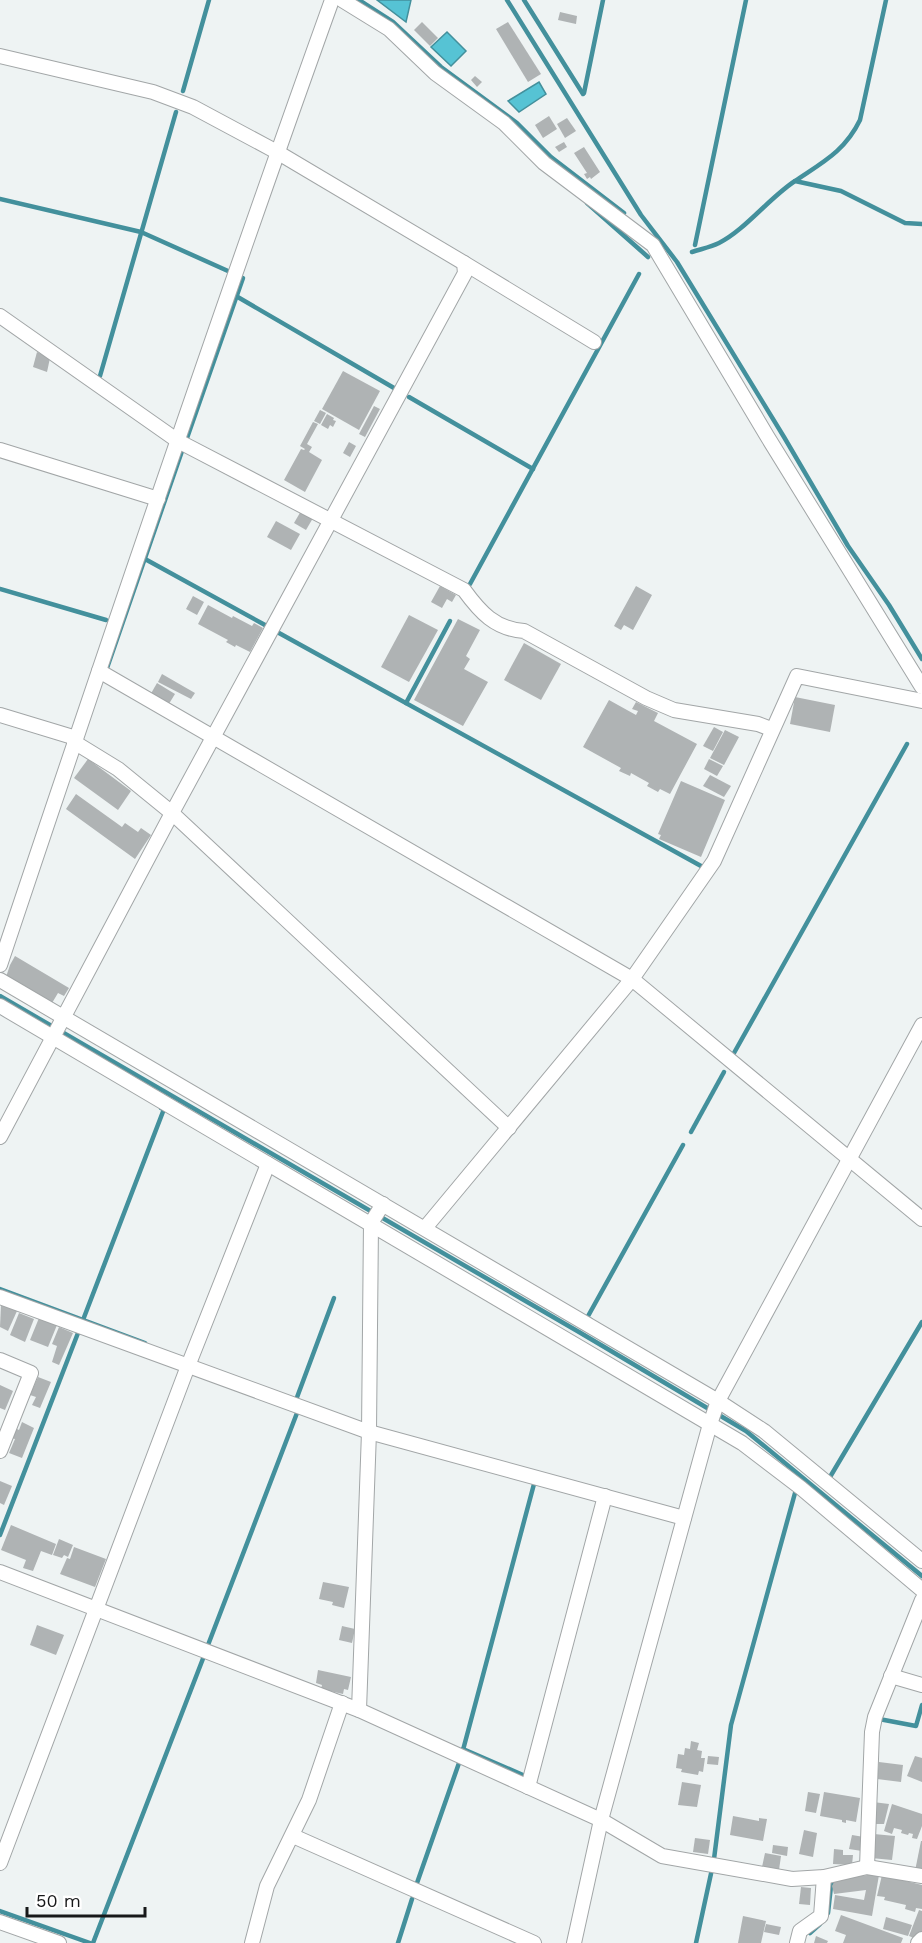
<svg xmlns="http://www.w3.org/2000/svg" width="922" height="1943" viewBox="0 0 922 1943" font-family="'Work Sans',sans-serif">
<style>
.water{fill:#56c3d4;stroke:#43909c;stroke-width:1.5}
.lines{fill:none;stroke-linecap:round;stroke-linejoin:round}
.stream{stroke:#43909c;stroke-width:4.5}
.building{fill:#afb3b4}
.minor-casing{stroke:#a2a6a7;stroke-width:16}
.minor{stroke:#fff;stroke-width:14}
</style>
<rect width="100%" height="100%" fill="#eef3f3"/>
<g class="water">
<path d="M377,0H411L406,22Z"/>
<path d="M447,32L466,51L451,66L431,47Z"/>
<path d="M539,82L546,94L519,112L508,101Z"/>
</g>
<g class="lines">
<g class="stream">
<path d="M359,0L393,22L441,67L517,123L551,157L624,213"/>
<path d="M507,0L641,215L677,262L784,437L848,546L889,605L922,659"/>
<path d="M524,0L583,94"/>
<path d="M183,91L209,0"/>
<path d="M584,93L603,0"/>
<path d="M795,181C823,162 845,151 860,120L886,0"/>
<path d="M0,199L141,232L228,271"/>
<path d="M587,203L648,257"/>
<path d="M695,245L746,0"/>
<path d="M692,252C701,249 711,247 719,243C745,230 769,198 795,181L841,191L905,223L922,224"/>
<path d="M236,296L394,388"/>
<path d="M100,376L176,112"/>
<path d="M409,397L533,469"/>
<path d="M187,438L243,278"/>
<path d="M145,559L265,625"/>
<path d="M470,584L639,274"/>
<path d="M0,589L106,620"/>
<path d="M279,633L701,866"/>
<path d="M107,668L182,451"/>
<path d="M406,703L450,621"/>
<path d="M0,996L579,1332L746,1431L922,1576"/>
<path d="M734,1053L907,744"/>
<path d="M691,1132L724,1072"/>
<path d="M0,1289L145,1343"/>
<path d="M83,1320L164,1109L161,1108"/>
<path d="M591,1320L587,1318L683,1145"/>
<path d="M298,1401L296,1400L334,1298"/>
<path d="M830,1477L922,1322"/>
<path d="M0,1535L78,1333"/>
<path d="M208,1645L297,1413"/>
<path d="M879,1721V1719L916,1726L922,1705"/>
<path d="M463,1749L523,1775"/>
<path d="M463,1750L534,1484"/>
<path d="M714,1859L731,1725L795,1493"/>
<path d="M417,1883L459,1763"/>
<path d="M0,1911L90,1943"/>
<path d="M828,1913L831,1886L836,1879"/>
<path d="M810,1933L820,1924"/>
<path d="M93,1943L204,1656"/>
<path d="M398,1943L412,1899"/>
<path d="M696,1943L712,1869"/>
</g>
</g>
<g class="building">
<path d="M560,12L577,16L576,24L558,20Z"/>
<path d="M422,22L438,38L430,46L414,30Z"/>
<path d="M508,22L541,74L528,82L496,29Z"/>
<path d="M475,76L482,82L477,87L471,80Z"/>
<path d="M549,116L557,129L543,138L535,125Z"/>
<path d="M567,118L576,131L565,138L557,124Z"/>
<path d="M564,142L567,147L559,152L555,147Z"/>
<path d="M584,147L600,172L591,179L590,177L587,179L584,174L587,173L574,153Z"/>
<path d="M37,352L50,358L47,372L33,367Z"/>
<path d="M343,371L380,391L359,430L322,409Z"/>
<path d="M374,406L380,409L365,437L359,434Z"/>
<path d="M320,410L326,413L320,424L314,421Z"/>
<path d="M327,414L334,418L333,420L336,421L333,427L330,425L328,429L321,425Z"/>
<path d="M313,422L318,424L307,444L312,447L309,452L322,460L305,492L284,480L301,449L304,450L305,449L300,446Z"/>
<path d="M349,442L356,446L350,457L343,453Z"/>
<path d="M301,511L313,518L306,530L294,523Z"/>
<path d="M276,521L300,534L291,550L267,537Z"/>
<path d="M440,586L456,595L452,602L447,599L442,608L431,602Z"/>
<path d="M636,586L652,595L633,630L624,625L621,630L614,626Z"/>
<path d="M193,596L204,602L197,615L186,609Z"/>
<path d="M208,605L232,618L233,616L252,626L254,623L263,628L250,652L236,645L235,647L226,642L228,640L198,624Z"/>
<path d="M409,615L438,630L409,682L381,667Z"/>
<path d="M458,619L480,630L466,656L470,659L464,669L488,682L463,726L414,700Z"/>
<path d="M524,643L561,664L541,700L504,680Z"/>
<path d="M162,674L195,693L191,699L158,682Z"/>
<path d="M157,683L175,694L167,707L149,697Z"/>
<path d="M795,697L835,705L830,732L790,724Z"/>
<path d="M609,700L636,715L638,711L632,709L636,702L658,713L654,721L697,744L670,794L660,789L658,792L647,786L649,783L631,773L630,776L619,771L621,768L583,747Z"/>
<path d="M714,727L723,732L713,751L703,746Z"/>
<path d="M725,730L739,737L724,765L710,758Z"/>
<path d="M88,759L131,791L118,810L74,778Z"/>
<path d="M709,759L723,766L717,776L704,769Z"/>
<path d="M710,775L731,786L724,797L703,786Z"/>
<path d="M681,781L725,800L701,857L659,839L661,835L658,834Z"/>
<path d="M76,794L122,827L125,823L138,832L141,828L151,835L135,859L66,809Z"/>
<path d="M15,956L69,988L64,996L58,993L52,1003L6,977L10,965Z"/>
<path d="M1,1304L17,1311L8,1331L0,1327Z"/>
<path d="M19,1313L34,1319L25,1342L10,1335Z"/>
<path d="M39,1318L57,1325L48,1347L30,1340Z"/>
<path d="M59,1327L73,1333L59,1365L52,1362L57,1346L52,1344Z"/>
<path d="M38,1377L51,1382L40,1408L32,1405L36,1397L30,1395Z"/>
<path d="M0,1385L13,1391L5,1410L0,1408Z"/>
<path d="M22,1422L34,1428L22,1458L9,1453L15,1439L11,1438L15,1428L19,1430Z"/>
<path d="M0,1481L12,1486L4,1505L0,1503Z"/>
<path d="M11,1525L56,1544L52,1555L41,1551L33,1571L23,1568L26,1560L1,1550Z"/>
<path d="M59,1539L73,1545L68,1557L64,1555L62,1558L53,1555Z"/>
<path d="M74,1547L106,1559L95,1587L60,1574L67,1558L70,1559Z"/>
<path d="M323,1582L349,1587L344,1608L332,1605L333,1602L319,1599Z"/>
<path d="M37,1625L64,1635L56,1655L30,1645Z"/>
<path d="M342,1626L355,1629L352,1643L339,1640Z"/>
<path d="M318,1670L351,1677L348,1690L344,1689L343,1694L321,1689L322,1685L316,1683Z"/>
<path d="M691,1741L699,1743L697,1750L702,1751L701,1758H705L703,1772L699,1771L698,1775L681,1772L682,1769L676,1768L678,1754L684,1755L685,1748L690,1749Z"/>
<path d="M708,1756L719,1757L718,1765L707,1764Z"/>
<path d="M915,1756L922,1758V1782L907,1776Z"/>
<path d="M879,1762L903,1765L901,1782L877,1779Z"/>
<path d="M682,1782L701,1785L697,1807L678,1805Z"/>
<path d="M808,1792L820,1794L816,1813L805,1811Z"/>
<path d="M824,1792L860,1798L856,1822L846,1820V1823L842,1822V1820L820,1816Z"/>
<path d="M873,1802L889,1804L884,1824H872Z"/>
<path d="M892,1804L922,1814V1826L917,1839L912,1838L913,1834L909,1833L908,1835L901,1833L902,1830L894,1828L892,1834L884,1831Z"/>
<path d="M733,1816L759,1821V1818L767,1819L763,1841L730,1835Z"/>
<path d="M804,1830L817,1833L813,1857L799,1854Z"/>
<path d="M874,1834L895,1836L892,1860L871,1858Z"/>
<path d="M852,1835L864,1837L862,1851L849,1849Z"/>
<path d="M695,1838L710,1840L708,1854L693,1852Z"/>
<path d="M921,1841H922V1873L915,1871Z"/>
<path d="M773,1845L788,1847L787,1856L772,1853Z"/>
<path d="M834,1849L843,1850V1855H853L852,1865L833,1864Z"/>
<path d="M765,1853L781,1856L779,1870L762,1867Z"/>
<path d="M874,1874L879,1875L872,1916L833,1909L835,1895L864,1900L866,1890L834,1894L832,1886L835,1880Z"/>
<path d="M882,1875L922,1885V1909L916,1908L915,1912L905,1909L906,1905L884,1900L885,1897L877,1896Z"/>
<path d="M801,1887L811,1888L810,1905L799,1904Z"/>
<path d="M919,1910L922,1911V1933L914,1938L909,1936Z"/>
<path d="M841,1915L903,1938L901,1943H843L846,1935L835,1931Z"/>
<path d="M743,1916L766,1921L761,1943H738Z"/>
<path d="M886,1917L912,1925L908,1936L883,1929Z"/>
<path d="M766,1924L781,1927L779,1935L764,1932Z"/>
<path d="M816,1936L828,1941L827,1943H814Z"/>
</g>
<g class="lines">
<g class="minor-casing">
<g id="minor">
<path d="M342,0L389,29L435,73L504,123L544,163L653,245L767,436L922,687"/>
<path d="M0,56L153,92L193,107L277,152L464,263L465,273L172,813L0,1137"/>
<path d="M464,263L594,342"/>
<path d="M0,316L178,441L464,590C480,612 495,629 524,631L646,698L674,710L758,724L771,729"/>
<path d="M0,450L158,499"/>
<path d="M99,671L632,979L922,1219"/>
<path d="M0,715L76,738"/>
<path d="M74,742L118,769L172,813L509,1128"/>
<path d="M0,965C108,642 217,320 332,0"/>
<path d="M0,980L718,1401L764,1431L922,1561"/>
<path d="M0,1006L742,1443L801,1488L922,1590"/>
<path d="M425,1228L632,979L714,861L797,676L922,701"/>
<path d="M0,1297L369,1432L684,1518"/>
<path d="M0,1360L31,1373L0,1451"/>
<path d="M0,1572L359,1710L601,1820L662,1856L792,1879L824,1877L867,1867L922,1876"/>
<path d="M891,1676L922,1685"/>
<path d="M359,1710L369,1432L371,1223L383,1204"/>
<path d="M528,1787L605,1496"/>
<path d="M293,1836L534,1943"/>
<path d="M0,1863L188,1366L268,1164"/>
<path d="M867,1867L872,1732L875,1717L922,1600"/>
<path d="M0,1922L59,1943"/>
<path d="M252,1943L267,1886L309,1800L342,1703"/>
<path d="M574,1943L601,1820L710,1424L718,1401L922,1025"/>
<path d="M797,1943L800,1931L821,1916L824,1877"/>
<path d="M918,1943L922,1939"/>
</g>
</g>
<use href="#minor" class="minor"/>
</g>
<path d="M27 1907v9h118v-9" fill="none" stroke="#171819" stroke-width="3"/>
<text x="36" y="1907" font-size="18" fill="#171819" stroke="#ffffff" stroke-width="4.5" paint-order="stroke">50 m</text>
</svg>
